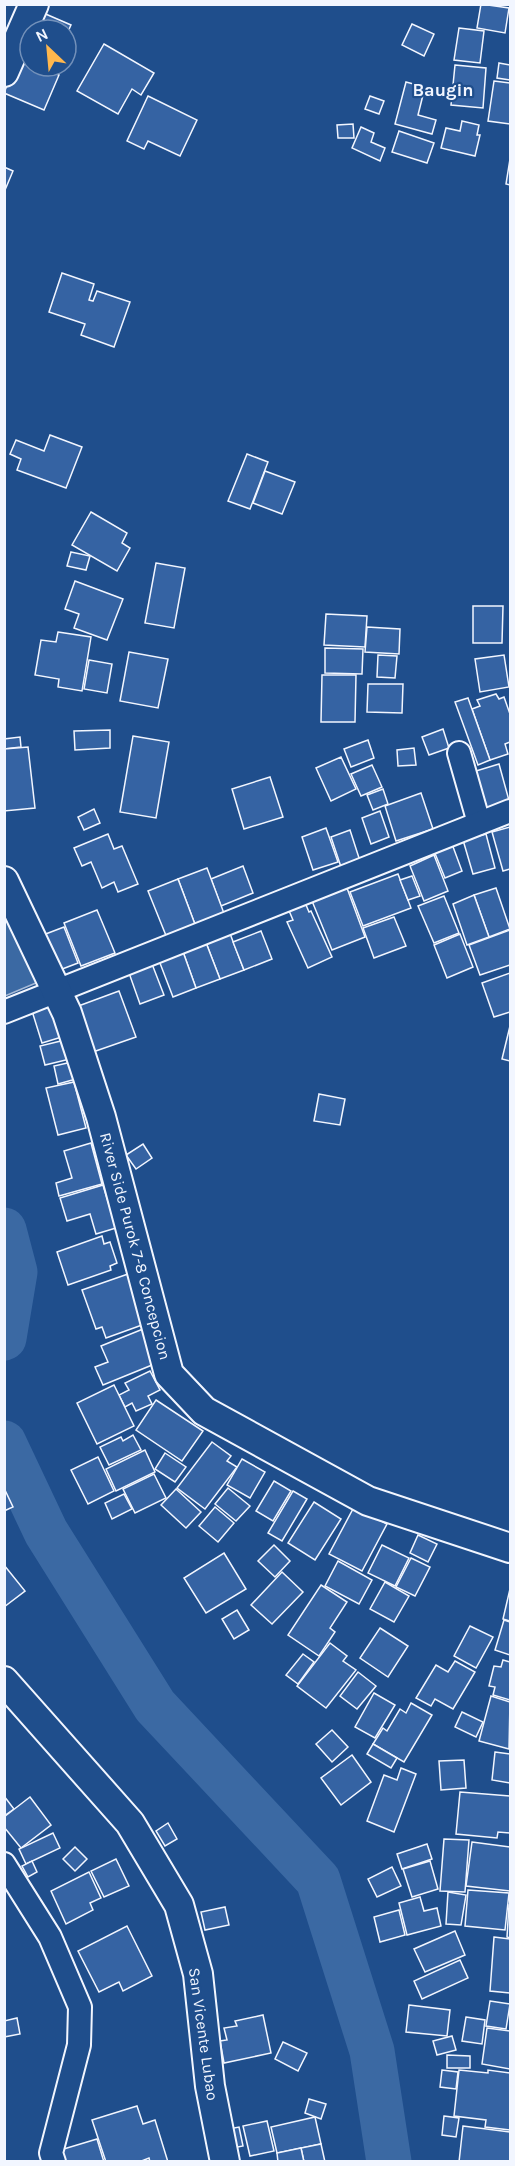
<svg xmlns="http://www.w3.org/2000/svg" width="515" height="2166" viewBox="0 0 515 2166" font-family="Karla,sans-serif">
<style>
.water{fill:#3b69a3;stroke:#a8bbd7;stroke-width:1.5}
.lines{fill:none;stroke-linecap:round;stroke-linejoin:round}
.river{stroke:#3b69a3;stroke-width:45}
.building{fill:#3563a3;stroke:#f2f6ff;stroke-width:1.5}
.minor-casing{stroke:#f2f6ff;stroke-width:26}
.tertiary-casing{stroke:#f2f6ff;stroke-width:32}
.minor{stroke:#1f4e8c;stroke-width:22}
.tertiary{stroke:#1f4e8c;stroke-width:28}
.labels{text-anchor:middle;stroke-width:4.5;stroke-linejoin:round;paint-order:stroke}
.street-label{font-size:16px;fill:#f2f6ff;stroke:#1f4e8c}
.neighbourhood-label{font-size:18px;font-weight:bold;fill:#f2f6ff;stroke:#1f4e8c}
</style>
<rect width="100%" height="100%" fill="#1f4e8c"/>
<path class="water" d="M4,900L43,980L5,996H4Z"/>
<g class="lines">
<g class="river">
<path d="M4,1230L15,1272L4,1338"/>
<path d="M4,1443L46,1532L155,1706L318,1880L372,2051L389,2162"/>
</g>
</g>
<g class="building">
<path d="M481,4L509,8L505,33L477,28Z"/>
<path d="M41,12L71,25L66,36V30H34Z"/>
<path d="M412,24L434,34L424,56L402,45Z"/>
<path d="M459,28L484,31L480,63L454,60Z"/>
<path d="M104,44L154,73L141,95L132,89L118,114L77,91Z"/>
<path d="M18,58L30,63V66H37L59,75L44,110L4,93Z"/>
<path d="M499,63L510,65V80L497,78Z"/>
<path d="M455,65L486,68L483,108L451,105Z"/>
<path d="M494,81L510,83V124L488,121Z"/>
<path d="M406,82L425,87L418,115L436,120L432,134L395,124Z"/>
<path d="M148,96L197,120L180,156L148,141L144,149L127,141Z"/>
<path d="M370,96L384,101L379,114L365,109Z"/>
<path d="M462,121L479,125L477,135H480L475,156L441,148L446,128L460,131Z"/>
<path d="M353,124L354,138H338L337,125Z"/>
<path d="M361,127L374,133L371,142L385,148L380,161L352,148Z"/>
<path d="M399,131L434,143L427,163L392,152Z"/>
<path d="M510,159V185L506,184Z"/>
<path d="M4,167L13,171L5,190H4Z"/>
<path d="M62,273L94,284L89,300L93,301L97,291L130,302L114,347L81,335L85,324L49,312Z"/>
<path d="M50,435L82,447L66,488L17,470L21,459L10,454L16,440L44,451Z"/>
<path d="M247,454L268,462L250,509L228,501Z"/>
<path d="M265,471L295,482L282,514L253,503Z"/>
<path d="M91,512L127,533L122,543L130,548L117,571L72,545Z"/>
<path d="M71,552L90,556L86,570L67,566Z"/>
<path d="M156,563L185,568L174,628L145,623Z"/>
<path d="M75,581L123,599L107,640L74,628L79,614L65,609Z"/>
<path d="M473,606H503L502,643H473Z"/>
<path d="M326,614L367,616L365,647L324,645Z"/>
<path d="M367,627L400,629L399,654L365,652Z"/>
<path d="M58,632L91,637L82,691L58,687L59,679L35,675L41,640L56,642Z"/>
<path d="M325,648L363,649L362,674L325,673Z"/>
<path d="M129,652L168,659L158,708L120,701Z"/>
<path d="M378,655L397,656L395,678L377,677Z"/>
<path d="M504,655L509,687L480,692L475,659Z"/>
<path d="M89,660L112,664L107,693L84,689Z"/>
<path d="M322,675H356L355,722H321Z"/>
<path d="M368,684H403L402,713L367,712Z"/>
<path d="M496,694L499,699L504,697L510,714V742L505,744L508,754L490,760L472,709L480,706L477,700Z"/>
<path d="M468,698L490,760L478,765L455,702Z"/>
<path d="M443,729L449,748L429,755L422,737Z"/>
<path d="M110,730V748L75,750L74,731Z"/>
<path d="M133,736L169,742L156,818L120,812Z"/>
<path d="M20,737L21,747L4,749V739Z"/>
<path d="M368,740L374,758L351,767L344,749Z"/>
<path d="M28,747L35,808L4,811V749Z"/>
<path d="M414,748L416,765L398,766L397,750Z"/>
<path d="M341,757L356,789L331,801L316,768Z"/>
<path d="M499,764L510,804L488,812L476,771Z"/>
<path d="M372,765L382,787L361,796L351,774Z"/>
<path d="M270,777L283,817L244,829L232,789Z"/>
<path d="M383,789L388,804L373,810L367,795Z"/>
<path d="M421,793L433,829L396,841L385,806Z"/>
<path d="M94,809L100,823L84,830L78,817Z"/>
<path d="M380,811L389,837L371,844L362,818Z"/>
<path d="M510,827V869L503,871L492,832Z"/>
<path d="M326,828L338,862L313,870L302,837Z"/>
<path d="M350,830L360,861L341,867L331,837Z"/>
<path d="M108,834L114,849L122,846L138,884L118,892L114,882L102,888L91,862L82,866L74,848Z"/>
<path d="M486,834L495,868L473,874L463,840Z"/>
<path d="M452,844L462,871L445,878L434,851Z"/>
<path d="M434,855L448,891L424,901L410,866Z"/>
<path d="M243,866L253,893L221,906L211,879Z"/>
<path d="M207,868L225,916L196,927L178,879Z"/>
<path d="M398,874L411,908L363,926L350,892Z"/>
<path d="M412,876L420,896L408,900L400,880Z"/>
<path d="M178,879L196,927L167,938L148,891Z"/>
<path d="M347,888L365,937L332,950L312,901Z"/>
<path d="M496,888L510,929L489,937L474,895Z"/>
<path d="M474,895L489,937L467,945L453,904Z"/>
<path d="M444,896L459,933L434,943L418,906Z"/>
<path d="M303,898L309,912L311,911L332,957L308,968L287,922L293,920L287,906Z"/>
<path d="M97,910L115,953L81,966L64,923Z"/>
<path d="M394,917L406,946L374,958L363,928Z"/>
<path d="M64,927L78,963L57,971L43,935Z"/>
<path d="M510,930V965L480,975L469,945Z"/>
<path d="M229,931L244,970L220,979L205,940Z"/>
<path d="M261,931L272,959L244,970L233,942Z"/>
<path d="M460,934L473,967L447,978L434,945Z"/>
<path d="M205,940L220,979L196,988L182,949Z"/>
<path d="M182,949L196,988L173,997L158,958Z"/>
<path d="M152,964L164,995L140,1004L129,973Z"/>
<path d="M510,973V1012L494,1017L482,983Z"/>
<path d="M119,991L136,1037L90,1053L73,1008Z"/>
<path d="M56,1004L65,1036L42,1043L32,1011Z"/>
<path d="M510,1026V1061L502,1059Z"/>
<path d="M65,1040L70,1059L45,1065L40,1046Z"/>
<path d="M72,1062L76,1079L58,1084L54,1066Z"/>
<path d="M74,1082L86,1128L58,1135L46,1088Z"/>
<path d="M319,1094L345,1099L340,1125L314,1121Z"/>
<path d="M91,1143L102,1184L59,1196L56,1183L72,1178L64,1151Z"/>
<path d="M143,1144L152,1158L136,1169L126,1155Z"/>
<path d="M103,1185L116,1228L96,1234L90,1214L67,1221L60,1198Z"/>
<path d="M102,1236L104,1244L110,1242L117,1263L110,1266L111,1270L68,1285L57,1252Z"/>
<path d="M128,1274L142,1312L138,1313L142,1325L106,1338L102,1327L96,1329L82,1290Z"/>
<path d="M143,1329L157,1363L103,1385L95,1367L108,1362L101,1346Z"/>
<path d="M150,1371L160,1390L148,1396L152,1404L136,1411L132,1403L125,1407L119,1395L129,1390L125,1383Z"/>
<path d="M114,1385L134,1426L97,1444L77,1403Z"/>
<path d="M156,1400L203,1431L182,1461L136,1430Z"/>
<path d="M133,1435L141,1450L109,1465L100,1447L121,1437L123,1441Z"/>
<path d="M212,1442L231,1456L227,1461L237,1467L205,1509L177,1488Z"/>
<path d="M145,1450L155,1472L116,1491L106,1469Z"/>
<path d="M165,1453L186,1467L175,1482L155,1469Z"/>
<path d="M98,1457L114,1491L88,1504L71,1470Z"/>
<path d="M242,1459L265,1472L250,1498L227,1485Z"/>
<path d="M154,1474L166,1498L135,1513L123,1489Z"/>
<path d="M274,1481L291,1491L273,1521L256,1511Z"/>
<path d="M4,1488L13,1507L4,1511Z"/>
<path d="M228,1488L250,1506L236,1521L215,1504Z"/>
<path d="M176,1489L201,1512L186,1528L161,1505Z"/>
<path d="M293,1491L307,1499L282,1541L268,1533Z"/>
<path d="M124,1494L132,1509L112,1519L105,1503Z"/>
<path d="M314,1502L341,1519L315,1560L288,1543Z"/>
<path d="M215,1507L234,1523L218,1542L199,1526Z"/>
<path d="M354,1507L387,1524L362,1571L329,1554Z"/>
<path d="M418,1535L437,1544L428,1562L410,1553Z"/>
<path d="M274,1545L290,1561L275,1577L258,1561Z"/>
<path d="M382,1545L409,1558L395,1586L368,1573Z"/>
<path d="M224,1553L246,1589L206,1613L184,1578Z"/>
<path d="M411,1558L430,1567L415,1596L396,1587Z"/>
<path d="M338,1561L372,1580L359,1604L325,1586Z"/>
<path d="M4,1565L25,1591L4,1607Z"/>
<path d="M282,1572L303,1592L272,1624L251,1605Z"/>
<path d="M385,1582L409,1596L394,1622L370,1609Z"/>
<path d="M321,1585L347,1602L330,1628L335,1632L319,1656L288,1635Z"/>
<path d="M510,1589V1621L503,1619Z"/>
<path d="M237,1610L249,1630L234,1639L222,1619Z"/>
<path d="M504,1620L510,1622V1655L495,1650Z"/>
<path d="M470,1626L493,1637L476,1668L454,1656Z"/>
<path d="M380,1628L408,1646L388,1677L360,1658Z"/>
<path d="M330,1643L347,1656L343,1661L356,1670L326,1708L297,1686Z"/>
<path d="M303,1654L314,1662L298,1684L286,1675Z"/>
<path d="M503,1660L510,1662V1700L493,1695L495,1687L489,1686L494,1666L501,1667Z"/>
<path d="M455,1661L475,1672L453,1709L435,1699L431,1706L416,1698L436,1665L448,1672Z"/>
<path d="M358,1672L376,1686L357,1709L340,1696Z"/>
<path d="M374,1693L395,1705L375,1738L355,1727Z"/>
<path d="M491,1696L510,1702L509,1749L479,1741Z"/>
<path d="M411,1703L432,1715L404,1762L373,1744L383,1728L387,1731L400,1709L406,1713Z"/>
<path d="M462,1712L483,1722L476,1737L455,1727Z"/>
<path d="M332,1730L348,1747L332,1762L316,1744Z"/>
<path d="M373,1744L397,1758L391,1768L367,1754Z"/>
<path d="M495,1752L510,1754V1783L492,1780Z"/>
<path d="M352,1755L371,1782L341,1805L321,1778Z"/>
<path d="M464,1760L466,1788L441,1790L439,1761Z"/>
<path d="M401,1768L416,1774L394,1832L367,1821L384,1775L397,1780Z"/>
<path d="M460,1792L510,1796V1833L498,1832L497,1838L456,1834Z"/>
<path d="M4,1796L14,1809L4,1816Z"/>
<path d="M30,1797L51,1825L21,1848L4,1827V1817Z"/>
<path d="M168,1823L177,1839L165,1846L156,1831Z"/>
<path d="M53,1833L60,1848L26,1864L19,1849Z"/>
<path d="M444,1839L469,1840L465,1892L440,1891Z"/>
<path d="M472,1842L510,1847V1891L466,1886Z"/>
<path d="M427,1844L432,1859L402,1869L397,1854Z"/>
<path d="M75,1847L87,1859L75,1871L63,1859Z"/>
<path d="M116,1859L129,1886L104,1897L91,1871Z"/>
<path d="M32,1861L37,1872L28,1877L22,1866Z"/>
<path d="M430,1861L438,1889L412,1897L403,1869Z"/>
<path d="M392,1867L401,1886L377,1897L368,1879Z"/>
<path d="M89,1872L101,1898L90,1903L93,1910L66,1924L51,1891Z"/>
<path d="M468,1890L509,1893L505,1930L465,1926Z"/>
<path d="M448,1892L466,1895L461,1925L446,1924Z"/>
<path d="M420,1897L424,1911L437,1908L441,1926L407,1935L399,1903Z"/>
<path d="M509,1905H510V1938L507,1937Z"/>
<path d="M225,1907L229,1925L205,1930L201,1912Z"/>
<path d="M399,1910L405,1935L380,1942L374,1917Z"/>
<path d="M127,1926L152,1976L123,1991L119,1982L99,1992L78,1951Z"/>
<path d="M455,1931L465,1955L425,1972L414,1949Z"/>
<path d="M494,1937L510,1939V1993L490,1991Z"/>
<path d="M460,1960L468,1978L422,1999L414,1981Z"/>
<path d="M490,2001L510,2004L506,2029L486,2026Z"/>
<path d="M409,2005L450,2010L447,2036L406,2032Z"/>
<path d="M263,2015L271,2053L224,2063L220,2041L227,2040L224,2028L237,2026L235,2021Z"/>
<path d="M466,2017L485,2020L482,2044L462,2041Z"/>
<path d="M17,2018L20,2034L4,2037V2021Z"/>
<path d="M487,2028L510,2031V2069L482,2064Z"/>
<path d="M452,2036L456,2050L437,2055L433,2041Z"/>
<path d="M283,2042L307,2053L298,2071L275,2059Z"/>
<path d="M447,2055L470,2056V2068H447Z"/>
<path d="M442,2070L458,2072L456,2089L440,2087Z"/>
<path d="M459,2070L488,2073V2070L510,2073V2130L485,2127L486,2120L454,2116Z"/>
<path d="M309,2099L326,2104L321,2119L305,2113Z"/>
<path d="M137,2106L143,2124L155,2120L168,2162H150L149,2158L139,2162H106L92,2120Z"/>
<path d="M444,2116L459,2118L456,2137L442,2135Z"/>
<path d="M315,2117L321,2144L277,2153L271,2127Z"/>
<path d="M267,2121L274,2151L250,2156L243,2126Z"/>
<path d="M463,2126L510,2132V2162H459Z"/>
<path d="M239,2127L243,2146L228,2149L223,2130Z"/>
<path d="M97,2139L104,2162H60L57,2151Z"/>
<path d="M321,2144L325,2162H304L301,2148Z"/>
<path d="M301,2148L304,2162H278L277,2153Z"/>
</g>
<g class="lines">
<g class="minor-casing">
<g id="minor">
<path d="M459,753L479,823"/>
<path d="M4,1012L510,811"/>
<path d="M4,1864L50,1937L80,2007L79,2045L51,2153L54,2162"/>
</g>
</g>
<g class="tertiary-casing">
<g id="tertiary">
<path d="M4,72L34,4"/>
<path d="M4,881L67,1013L101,1117L169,1374L204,1411L368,1501L510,1548"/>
<path d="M4,1681L130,1823L179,1905L198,1974L210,2086L225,2162"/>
</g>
</g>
<use href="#minor" class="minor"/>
<use href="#tertiary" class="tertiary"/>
</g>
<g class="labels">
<g class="street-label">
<text transform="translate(136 1246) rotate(75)" y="6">River Side Purok 7-8 Concepcion</text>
<text transform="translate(204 2034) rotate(82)" y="6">San Vicente Lubao</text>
</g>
<g class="neighbourhood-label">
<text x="443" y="96">Baugin</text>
</g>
</g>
<rect width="515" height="2166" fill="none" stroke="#f2f6ff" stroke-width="12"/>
<g transform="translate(48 48) rotate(334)"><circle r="28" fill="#1f4e8c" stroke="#7391ba" stroke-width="1.5"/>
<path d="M0-4.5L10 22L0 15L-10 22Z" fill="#ffb74d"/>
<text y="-9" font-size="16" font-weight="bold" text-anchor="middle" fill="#f2f6ff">N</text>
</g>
</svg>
